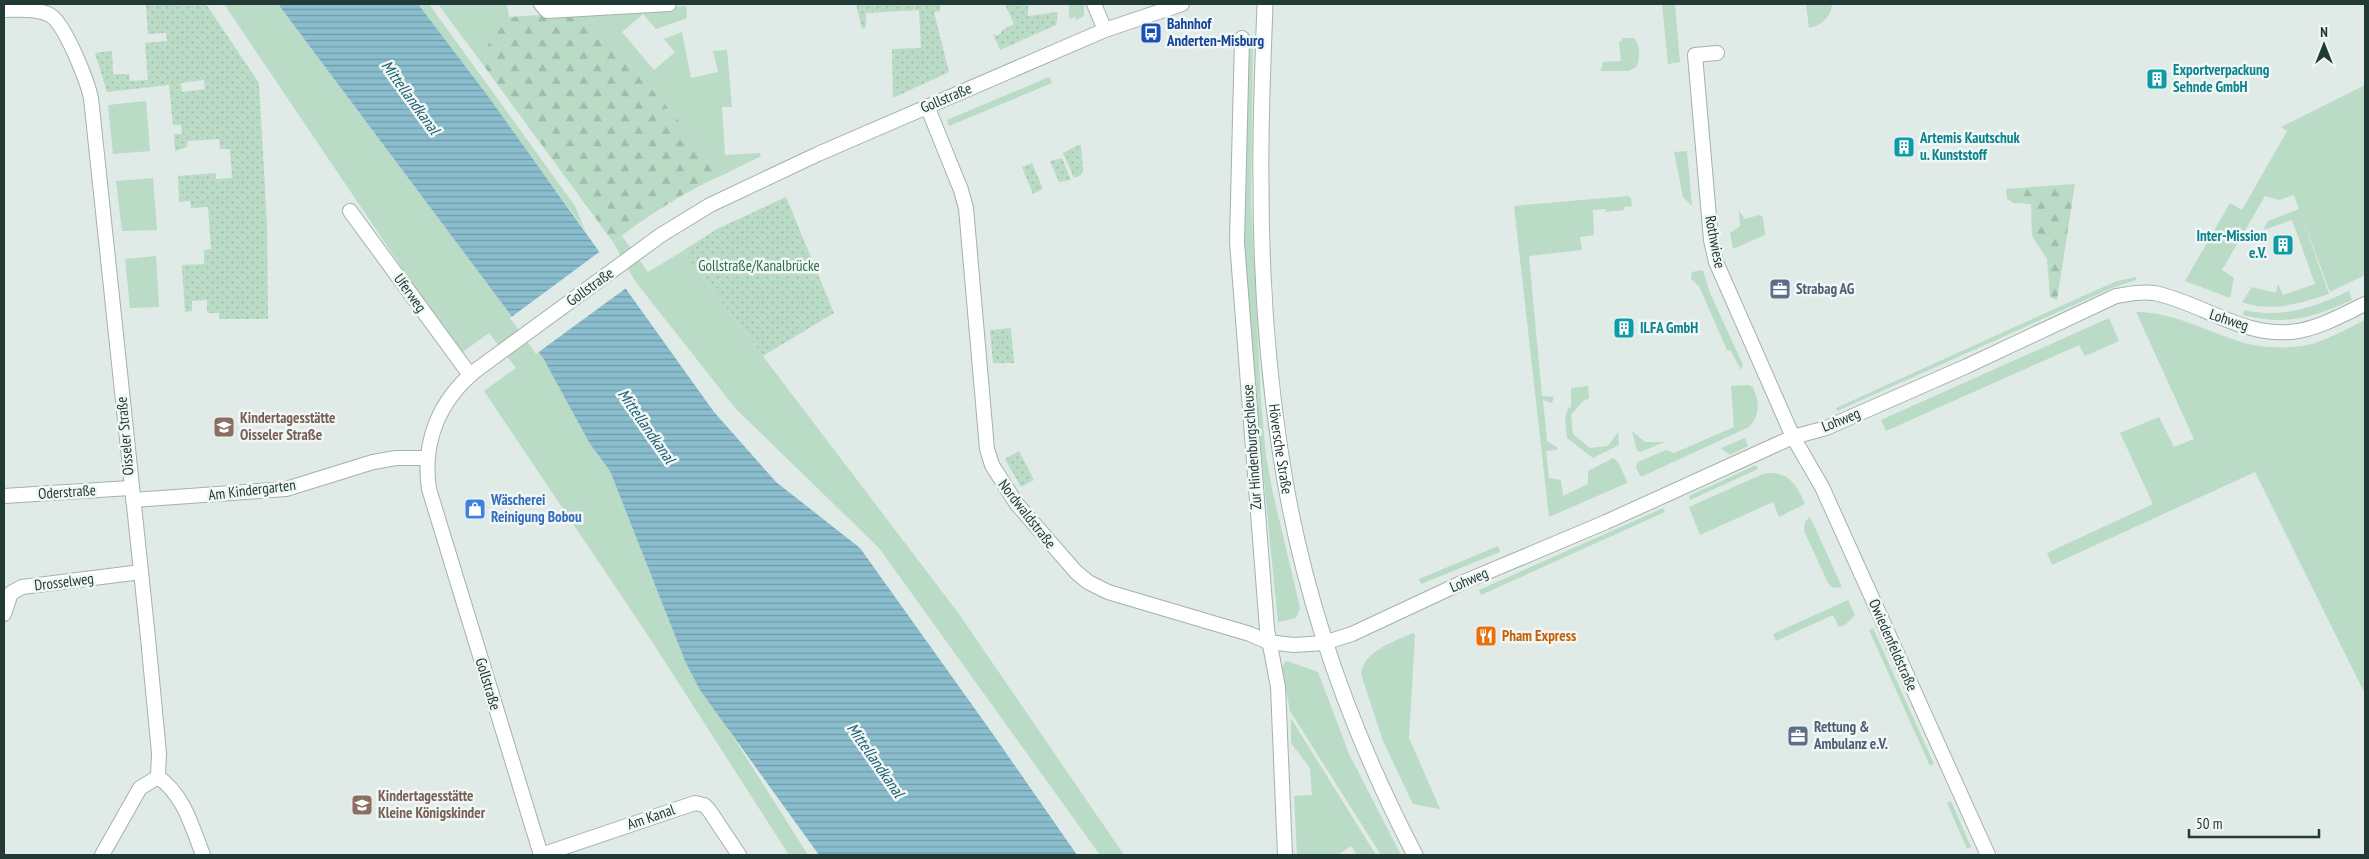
<svg xmlns="http://www.w3.org/2000/svg" width="2369" height="859" viewBox="0 0 2369 859" font-family="'PT Sans Narrow',sans-serif">
<style>
.grass{fill:#badbc6}
.forest{fill:url(#forest-firs)}
.park{fill:url(#park-dots);fill-rule:evenodd}
.water{fill:url(#water-rules)}
.pier{fill:#e0eae7}
.lines{fill:none;stroke-linecap:round;stroke-linejoin:round}
.minor-casing{stroke:#a3b2ae;stroke-width:16}
.secondary-casing{stroke:#a0b6b0;stroke-width:17}
.minor{stroke:#fff;stroke-width:14}
.secondary{stroke:#fff;stroke-width:15}
.labels{text-anchor:middle;stroke-width:5;stroke-linejoin:round;paint-order:stroke}
.transit-label{font-size:15px;font-weight:bold;fill:#164399;stroke:#f0f7f4;text-anchor:start}
.culture-label{font-size:15px;font-weight:bold;fill:#0d838f;stroke:#f0f7f4;text-anchor:start}
.street-label{font-size:15px;fill:#223a36;stroke:#f0f7f4}
.park-label{font-size:15px;fill:#2d6f4d;stroke:#f0f7f4}
.service-label{font-size:15px;font-weight:bold;fill:#4e5e75;stroke:#f0f7f4;text-anchor:start}
.education-label{font-size:15px;font-weight:bold;fill:#785e54;stroke:#f0f7f4;text-anchor:start}
.shop-label{font-size:15px;font-weight:bold;fill:#366cbe;stroke:#f0f7f4;text-anchor:start}
.food-label{font-size:15px;font-weight:bold;fill:#c56008;stroke:#f0f7f4;text-anchor:start}
.water-label{font-size:16px;font-style:italic;fill:#1e5e73;stroke:#f0f7f4}
</style>
<defs>
<pattern id="forest-firs" width="22" height="20" patternUnits="userSpaceOnUse" patternTransform="scale(1.25)"><rect width="22" height="20" fill="#badbc6"/><path d="M5 1l3.5 6h-7zM16 11l3.5 6h-7z" fill="#a0bdab"/></pattern>
<pattern id="park-dots" width="8" height="8" patternUnits="userSpaceOnUse" patternTransform="scale(1.25)"><rect width="8" height="8" fill="#badbc6"/><path d="M2 2h.1M6 6h.1" fill="none" stroke="#a0bdab" stroke-width="1.8" stroke-linecap="round"/></pattern>
<pattern id="water-rules" width="6" height="5" patternUnits="userSpaceOnUse" patternTransform="scale(1.25)"><rect width="6" height="5" fill="#8abdce"/><path d="M0 2.5h6" fill="none" stroke="#709ba8"/></pattern>
</defs>
<rect width="100%" height="100%" fill="#e0eae7"/>
<g class="grass">
<path d="M224,4H278L543,358L590,444L610,471L685,661L808,855H789L651,640L484,391L516,368L489,333L460,354Z"/>
<path d="M418,4H429L575,206L585,230Z"/>
<path d="M438,4H507L509,17L478,58Z"/>
<path d="M1069,4H1084V16L1076,20L1075,17L1069,19Z"/>
<path d="M1662,4H1675L1680,62L1668,64Z"/>
<path d="M1806,4H1832C1831,17 1822,25 1809,28Z"/>
<path d="M686,6L687,18L656,29L643,14L622,32L654,70L675,52L664,39L682,32L691,78L718,72L713,51L727,50L732,107H722L725,155L760,153L761,156L725,174L585,12Z"/>
<path d="M1249,35L1252,36L1253,42L1251,199L1261,401L1266,456L1272,489L1300,608L1296,618L1278,622L1253,372L1245,252L1243,210Z"/>
<path d="M1622,38H1634C1640,45 1641,59 1636,67L1628,71H1601L1603,62L1621,61L1619,42L1622,41Z"/>
<path d="M1049,77L1052,83L949,126L947,120Z"/>
<path d="M2365,85V275L2330,292L2301,214L2329,294C2302,303 2270,313 2242,302L2252,287L2276,293L2278,284L2283,295L2315,284L2292,220L2263,230L2268,221L2299,209L2294,195L2279,200L2265,196L2222,270L2234,278L2230,298L2185,281L2230,203L2242,210L2287,131L2281,127Z"/>
<path d="M146,101L150,151L113,154L108,105Z"/>
<path d="M1687,151L1692,206L1683,197L1674,152Z"/>
<path d="M153,178L157,230L122,231L116,181Z"/>
<path d="M1628,196L1631,198L1632,206L1624,207V210L1606,212L1605,209L1593,210L1594,235L1580,237L1582,250L1529,256L1542,396L1554,397L1552,403L1543,400L1547,441L1558,448L1556,450L1546,451L1549,478L1561,480L1563,496L1588,484V471L1613,458L1618,462L1627,481V483L1549,517L1514,206Z"/>
<path d="M1739,211L1745,219L1759,215L1763,217L1765,235L1733,249L1730,233L1740,226Z"/>
<path d="M622,236L648,272L683,251L959,614L1124,855H1100L879,548L736,409L635,281L613,242Z"/>
<path d="M156,256L159,307L130,308L125,259Z"/>
<path d="M1703,270L1710,293L1743,365L1741,370L1731,351L1727,350L1699,286L1691,279L1692,272Z"/>
<path d="M2136,277V280L2112,288L1837,411L1836,408L2074,300L2117,281Z"/>
<path d="M2349,291L2352,300C2312,318 2286,326 2243,315L2244,310C2282,319 2315,307 2349,291Z"/>
<path d="M2136,312C2178,312 2213,336 2253,345C2268,348 2286,348 2302,346C2323,343 2346,329 2365,320V694L2255,472L2052,565L2047,553L2153,504L2120,433L2159,417L2174,447L2194,439Z"/>
<path d="M2109,318L2119,341L2085,356L2079,345L1886,431L1881,420Z"/>
<path d="M1749,385L1753,387C1759,402 1761,413 1749,427L1643,476H1640L1636,467L1638,462L1666,450L1674,453L1734,427L1731,386Z"/>
<path d="M1588,386L1589,399L1584,400L1571,415L1573,434L1590,448L1608,446L1618,432L1619,445L1593,458L1567,438L1565,418L1568,408L1571,407V388Z"/>
<path d="M1632,431L1645,442H1665L1640,452L1637,451Z"/>
<path d="M1745,438L1748,446L1730,455L1721,448Z"/>
<path d="M1756,465L1758,469L1690,500L1689,496Z"/>
<path d="M1772,473C1791,474 1798,488 1805,504L1779,517L1773,502L1700,535L1689,507L1763,474Z"/>
<path d="M1663,508L1665,512L1481,595L1479,590Z"/>
<path d="M1810,517L1842,587L1833,588L1828,583L1804,531L1805,522Z"/>
<path d="M1498,546L1500,552L1421,584L1419,579Z"/>
<path d="M1848,600L1855,615L1846,624L1839,627L1833,615L1776,641L1773,634Z"/>
<path d="M1873,628L1934,764L1930,766L1869,630Z"/>
<path d="M1413,633L1415,635L1409,738L1440,809L1413,804L1383,741L1361,674C1363,651 1396,641 1413,633Z"/>
<path d="M1287,661L1318,672L1349,754L1401,855H1381L1290,711L1282,667L1285,662Z"/>
<path d="M1291,719L1292,720L1376,855H1357L1351,846L1337,855H1297L1294,796L1312,795L1310,768L1291,743Z"/>
<path d="M1951,801L1971,847L1967,849L1947,803Z"/>
</g>
<g class="forest">
<path d="M585,12L725,174C684,191 648,216 613,242L478,58L509,17Z"/>
<path d="M2075,184L2057,300L2050,297L2047,259L2032,236L2031,204L2014,203L2007,199L2006,189Z"/>
</g>
<g class="park">
<path d="M146,4H206L259,83L267,224L268,319H219V313H207V300L192,301V311L185,312L182,265L204,264V250L211,249L208,207L191,208L190,201L179,202L178,176L216,173V179L232,178L230,149H220L219,139L188,141L187,147L175,151L174,134H182L181,125H173L169,85L107,92L95,53L112,51L113,74H129L130,81L148,80L145,43L167,41L166,33L148,34ZM204,80L205,89L182,92L181,83Z"/>
<path d="M856,4H940V11L934,12L949,72L893,98L892,49L921,48L919,10L866,13V27L862,29Z"/>
<path d="M1005,4H1028V16L1058,12L1056,25L1000,50L993,34L996,36L1001,33L1002,30L1014,24Z"/>
<path d="M1078,145H1081L1083,170L1081,175L1074,178L1063,153Z"/>
<path d="M1062,158L1071,180L1059,182L1050,161Z"/>
<path d="M1032,163L1043,189L1033,194L1022,167Z"/>
<path d="M786,197L834,313L763,356L683,251L717,229Z"/>
<path d="M1011,328L1014,363H993L990,330Z"/>
<path d="M1019,451L1034,480L1021,487L1005,459Z"/>
</g>
<path class="water" d="M278,4H418L487,95L714,412L776,482L860,548L990,730L1077,855H819L700,690L685,661L610,471L590,444L543,358Z"/>
<path class="pier" d="M602,250L629,286L536,354L510,318Z"/>
<g class="lines">
<g class="minor-casing">
<g id="minor">
<path d="M541,4L547,11L669,4"/>
<path d="M1094,4L1105,30"/>
<path d="M4,10C18,10 37,8 50,15C65,24 87,80 91,98L148,638L159,753L158,777"/>
<path d="M1242,38L1237,242L1267,629L1278,687L1285,855"/>
<path d="M1717,53L1695,55L1711,240L1716,262L1793,437L1822,487L1988,855"/>
<path d="M927,106L961,190L966,208L987,449L992,465L1016,503L1076,572L1088,582L1108,592L1250,634L1268,642L1294,645L1324,643L1352,634L1459,584L1606,522L1793,437L1826,428L1967,366L2116,296C2129,294 2141,291 2154,293C2201,302 2246,340 2298,331C2321,327 2344,314 2365,304"/>
<path d="M350,211L470,375"/>
<path d="M4,496L130,488"/>
<path d="M133,500L286,489L373,462L396,458H426"/>
<path d="M4,614L11,593L22,587L141,572"/>
<path d="M158,777C184,795 192,827 203,855"/>
<path d="M102,855L140,788L158,777"/>
<path d="M541,855L429,489C422,442 439,401 475,371L661,235L710,205L818,154L1105,30L1182,4"/>
<path d="M541,855L695,803L704,805L709,810L739,855"/>
</g>
</g>
<g class="secondary-casing">
<g id="secondary">
<path id="s1" d="M1265,4C1263,64 1260,124 1261,184C1261,275 1267,367 1281,456C1302,596 1350,730 1415,855"/>
</g>
</g>
<use href="#minor" class="minor"/>
<use href="#secondary" class="secondary"/>
</g>
<defs>
<g id="bus-square" transform="scale(1.125)"><rect x="-9" y="-9" width="18" height="18" rx="4" fill="#1a4fb4" stroke="#f0f7f4"/><path d="M-5-6H5V4H4V6H2V4H-2V6H-4V4H-5ZM-3.5-4V0h7V-4ZM-3.5 1.2v1.5H-2V1.2ZM2 1.2v1.5H3.5V1.2Z" fill="#fff"/></g>
<g id="building-square" transform="scale(1.125)"><rect x="-9" y="-9" width="18" height="18" rx="4" fill="#0f9aa8" stroke="#f0f7f4"/><path d="M-4-6H4V6H1V3H-1V6H-4ZM-2.5-4.3h1.7v1.8h-1.7ZM.8-4.3h1.7v1.8H.8ZM-2.5-1h1.7V.8h-1.7ZM.8-1h1.7V.8H.8Z" fill="#fff"/></g>
<g id="office-square" transform="scale(1.125)"><rect x="-9" y="-9" width="18" height="18" rx="4" fill="#5c6f8a" stroke="#f0f7f4"/><path d="M-6-3h4V-5.5h4V-3h4V5H-6ZM-1-4.5V-3h2v-1.5ZM-6 0V1H6V0Z" fill="#fff"/></g>
<g id="school-square" transform="scale(1.125)"><rect x="-9" y="-9" width="18" height="18" rx="4" fill="#8d6e63" stroke="#f0f7f4"/><path d="M0-5L7-2L0 1L-7-2ZM-4 1L0 2.5L4 1V4Q0 6-4 4Z" fill="#fff"/></g>
<g id="shop-square" transform="scale(1.125)"><rect x="-9" y="-9" width="18" height="18" rx="4" fill="#3f7fe0" stroke="#f0f7f4"/><path d="M-5-2.5h2.3a2.7 3.5 0 0 1 5.4 0H5L5.5 6h-11ZM-1.5-2.5h3a1.5 2.3 0 0 0-3 0Z" fill="#fff"/></g>
<g id="restaurant-square" transform="scale(1.125)"><rect x="-9" y="-9" width="18" height="18" rx="4" fill="#e8710a" stroke="#f0f7f4"/><path d="M-5-6h1v4h1v-4h1v4h1v-4h1v5L-1.5 .5V6h-2V.5L-5-1ZM5-6V6H3V1.5H1.5Q1.5-4 5-6Z" fill="#fff"/></g>
</defs>
<g fill-rule="evenodd">
<use href="#bus-square" x="1151" y="33"/>
<use href="#building-square" x="2157" y="79"/>
<use href="#building-square" x="1904" y="147"/>
<use href="#building-square" x="2283" y="245"/>
<use href="#office-square" x="1780" y="289"/>
<use href="#building-square" x="1624" y="328"/>
<use href="#school-square" x="224" y="427"/>
<use href="#shop-square" x="475" y="509"/>
<use href="#restaurant-square" x="1486" y="636"/>
<use href="#office-square" x="1798" y="736"/>
<use href="#school-square" x="362" y="805"/>
</g>
<g class="labels">
<g class="transit-label">
<text x="1167" y="29">Bahnhof<tspan x="1167" dy="17">Anderten-Misburg</tspan></text>
</g>
<g class="culture-label">
<text x="2173" y="75">Exportverpackung<tspan x="2173" dy="17">Sehnde GmbH</tspan></text>
<text x="1920" y="143">Artemis Kautschuk<tspan x="1920" dy="17">u. Kunststoff</tspan></text>
<text x="2267" y="241" text-anchor="end">Inter-Mission<tspan x="2267" dy="17">e.V.</tspan></text>
<text x="1640" y="333">ILFA GmbH</text>
</g>
<g class="street-label">
<text transform="translate(946 98) rotate(-23)" y="5">Gollstraße</text>
<text transform="translate(1715 242) rotate(79)" y="5">Rothwiese</text>
<text transform="translate(590 287) rotate(-36)" y="5">Gollstraße</text>
<text transform="translate(410 293) rotate(54)" y="5">Uferweg</text>
<text transform="translate(2229 320) rotate(18)" y="5">Lohweg</text>
<text transform="translate(1841 420) rotate(-22)" y="5">Lohweg</text>
<text transform="translate(125 436) rotate(-95)" y="5">Oisseler Straße</text>
<text transform="translate(1252 447) rotate(-94)" y="5">Zur Hindenburgschleuse</text>
<text dy="5" stroke="none"><textPath href="#s1" startOffset="446">Höversche Straße</textPath></text>
<text transform="translate(252 490) rotate(-7)" y="5">Am Kindergarten</text>
<text transform="translate(67 492) rotate(-4)" y="5">Oderstraße</text>
<text transform="translate(1027 514) rotate(52)" y="5">Nordwaldstraße</text>
<text transform="translate(1469 580) rotate(-23)" y="5">Lohweg</text>
<text transform="translate(64 582) rotate(-7)" y="5">Drosselweg</text>
<text transform="translate(1893 645) rotate(66)" y="5">Owiedenfeldstraße</text>
<text transform="translate(488 684) rotate(73)" y="5">Gollstraße</text>
<text transform="translate(651 817) rotate(-19)" y="5">Am Kanal</text>
</g>
<g class="park-label">
<text x="759" y="271">Gollstraße/Kanalbrücke</text>
</g>
<g class="service-label">
<text x="1796" y="294">Strabag AG</text>
<text x="1814" y="732">Rettung &amp;<tspan x="1814" dy="17">Ambulanz e.V.</tspan></text>
</g>
<g class="education-label">
<text x="240" y="423">Kindertagesstätte<tspan x="240" dy="17">Oisseler Straße</tspan></text>
<text x="378" y="801">Kindertagesstätte<tspan x="378" dy="17">Kleine Königskinder</tspan></text>
</g>
<g class="shop-label">
<text x="491" y="505">Wäscherei<tspan x="491" dy="17">Reinigung Bobou</tspan></text>
</g>
<g class="food-label">
<text x="1502" y="641">Pham Express</text>
</g>
<g class="water-label">
<text transform="translate(411 97) rotate(54)" y="6">Mittellandkanal</text>
<text transform="translate(647 426) rotate(55)" y="6">Mittellandkanal</text>
<text transform="translate(876 760) rotate(55)" y="6">Mittellandkanal</text>
</g>
</g>
<rect width="2369" height="859" fill="none" stroke="#223a36" stroke-width="10"/>
<g transform="translate(2324 45)" stroke="#f0f7f4" stroke-width="4" paint-order="stroke">
<path d="M0-4L9 19L0 12L-9 19Z" fill="#223a36"/>
<text y="-8" font-size="14" font-weight="bold" text-anchor="middle" fill="#223a36">N</text>
</g>
<path d="M2189 829v8h130v-8" fill="none" stroke="#223a36" stroke-width="2.5"/>
<text x="2196" y="829" font-size="15" fill="#223a36" stroke="#f0f7f4" stroke-width="4" paint-order="stroke">50 m</text>
</svg>
